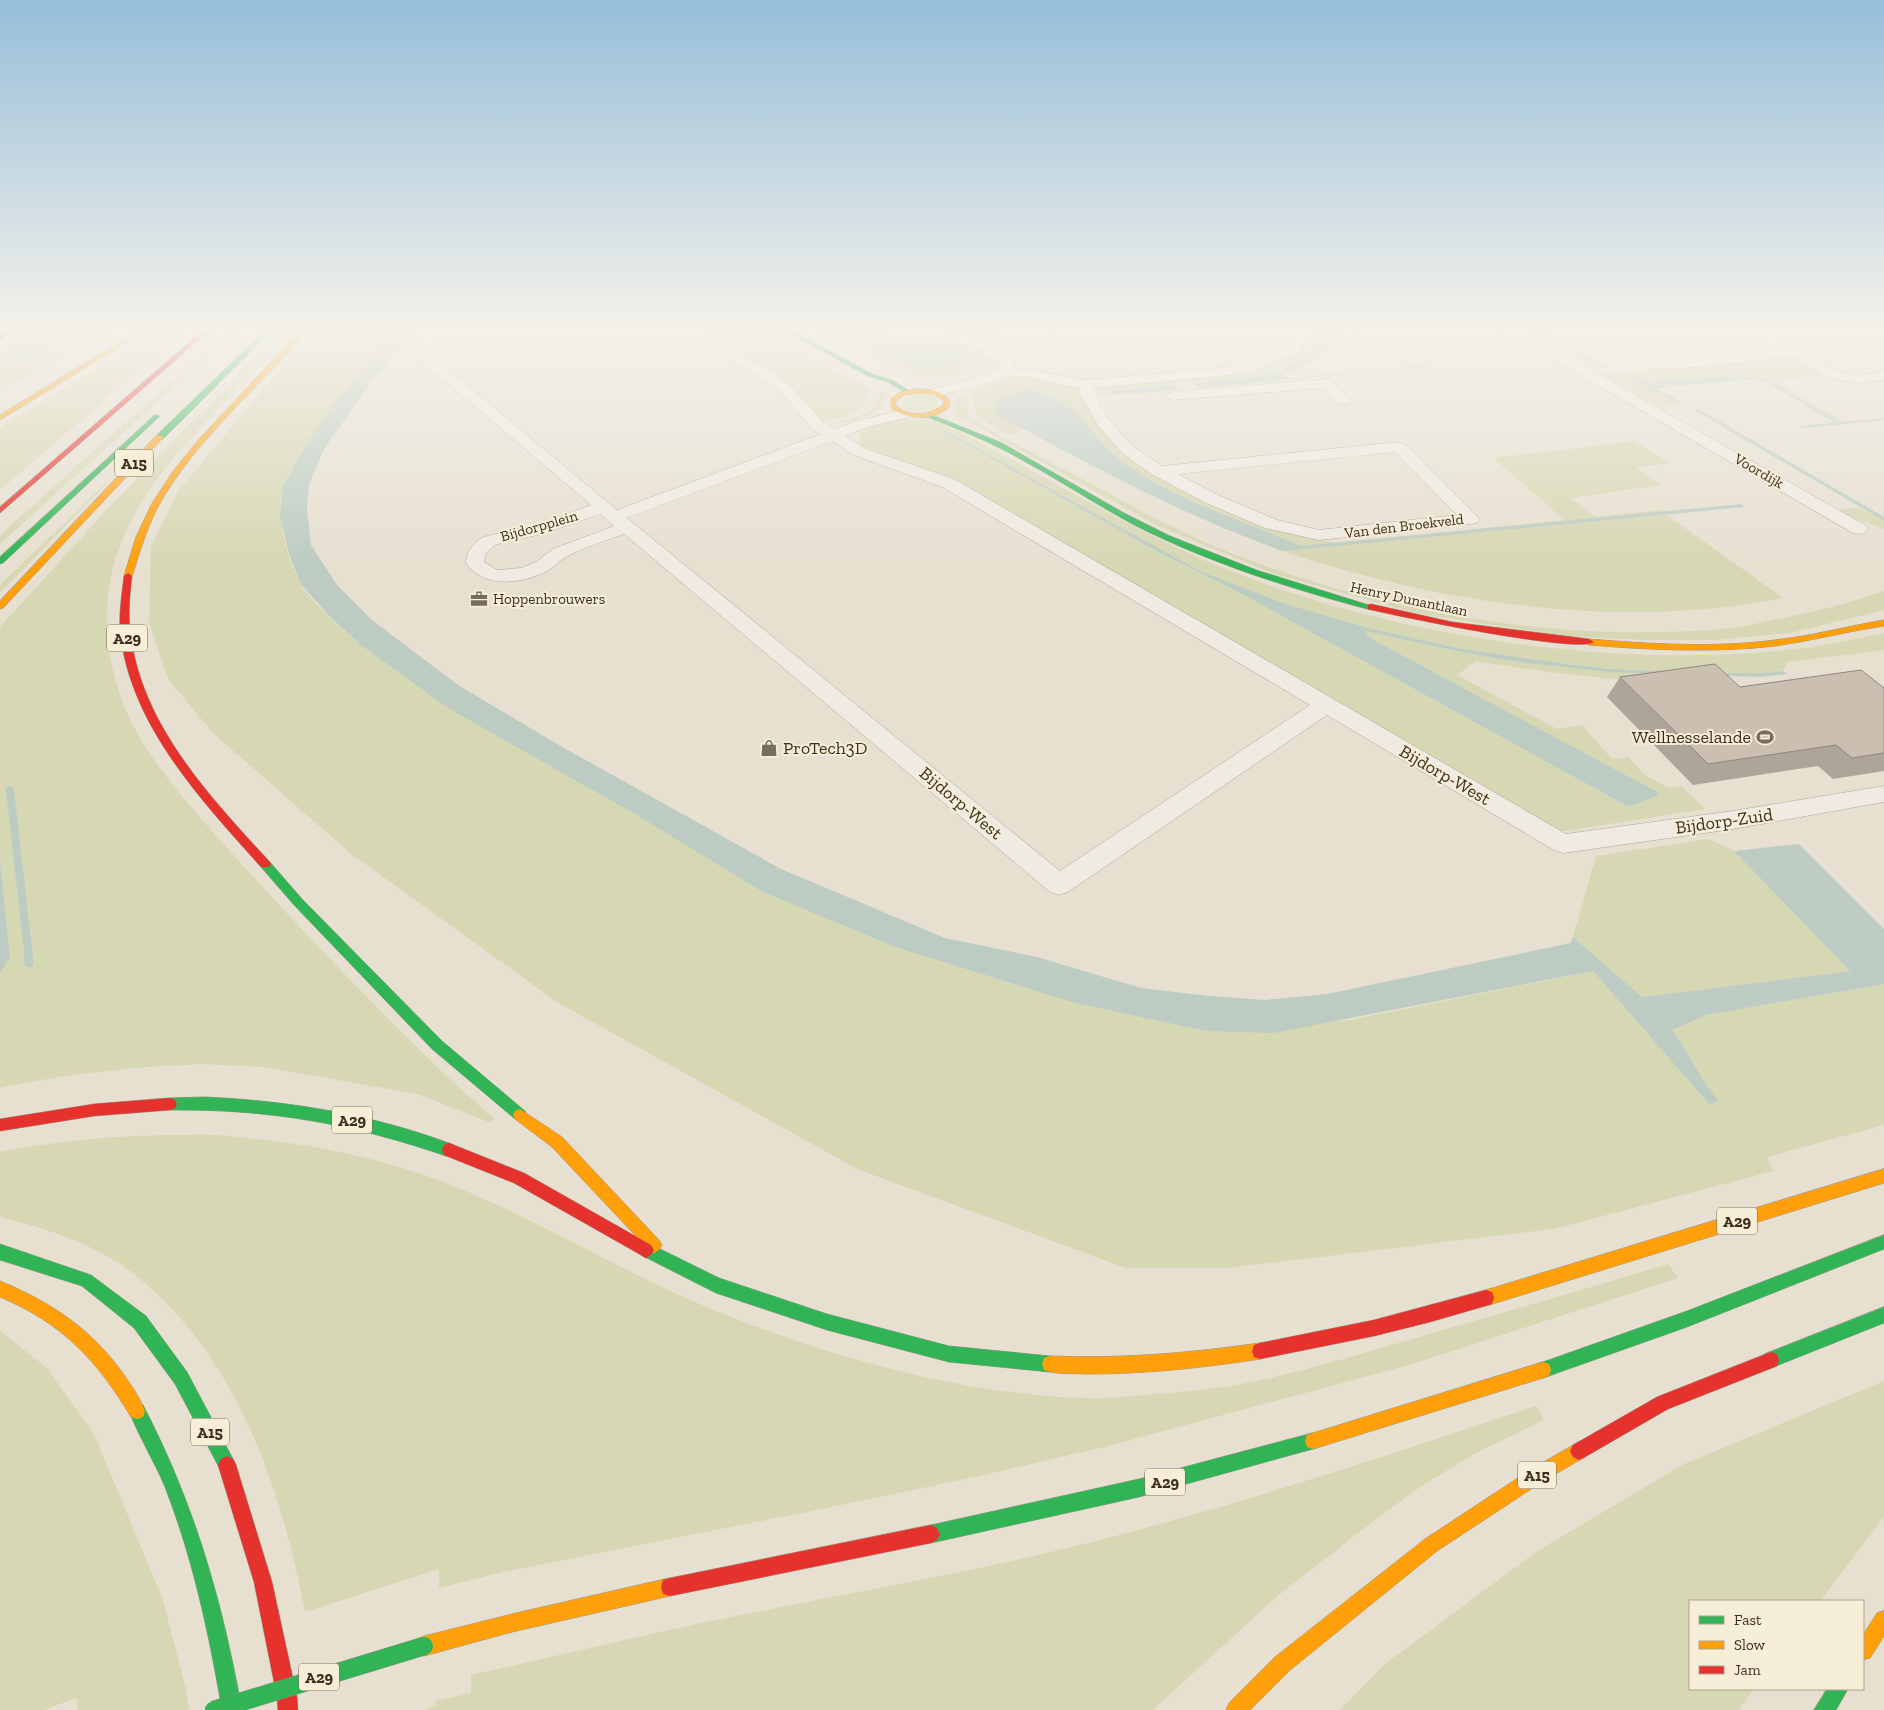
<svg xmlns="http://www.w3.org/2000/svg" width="1884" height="1710" viewBox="0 0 1884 1710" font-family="'Zilla Slab',serif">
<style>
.green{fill:#d6d7b3}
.water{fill:#bcccc2}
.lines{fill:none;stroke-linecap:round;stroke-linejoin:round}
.stream-far2{stroke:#bcccc2;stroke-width:4.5}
.stream-far1{stroke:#bcccc2;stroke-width:8}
.stream{stroke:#bcccc2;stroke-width:9}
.street-casing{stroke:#ada599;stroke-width:1}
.fast-casing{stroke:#9c958a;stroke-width:1}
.slow-casing{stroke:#9c958a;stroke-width:1}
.jam-casing{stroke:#9c958a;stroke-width:1}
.street{fill:#efebe3;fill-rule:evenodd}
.fast{fill:#30b455;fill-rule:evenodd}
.slow{fill:#ff9f0a;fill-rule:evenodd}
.jam{fill:#e5322d;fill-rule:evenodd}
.fast-bridge-casing{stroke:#928b80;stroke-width:19;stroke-linecap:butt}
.fast-bridge{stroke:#30b455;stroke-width:18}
.wall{fill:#afa499}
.building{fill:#cbbfb2;stroke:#8e867d}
.labels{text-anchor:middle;stroke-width:4;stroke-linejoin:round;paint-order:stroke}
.far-street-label{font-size:15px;fill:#3d2e20;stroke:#f7eed8}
.far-poi-label{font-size:15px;fill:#3d2e20;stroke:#f7eed8;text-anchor:start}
.shield{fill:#f7eed8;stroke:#756857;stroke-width:1}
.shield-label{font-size:16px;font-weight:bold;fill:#3d2e20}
.poi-label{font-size:18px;fill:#3d2e20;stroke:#f7eed8;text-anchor:end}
.street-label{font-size:18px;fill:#3d2e20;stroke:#f7eed8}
</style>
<rect width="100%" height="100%" fill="#e7e0d1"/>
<g class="green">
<path d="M30,325H45L1,360C20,373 72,332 93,325C102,323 115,325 124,325L0,392V347Z"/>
<path d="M167,325H192L0,490V428Z"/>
<path d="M234,325H243L0,544V535Z"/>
<path d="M287,325H300C274,352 248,378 222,405C178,450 136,496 116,557C100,606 106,668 128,715C151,766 203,821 241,863C287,915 335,965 384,1014C420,1050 455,1086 494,1118L491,1123L418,1094L262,1067L202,1064L132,1068L58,1077L0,1088V973L10,957L0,861V627L114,502Z"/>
<path d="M323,325H402C363,367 326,411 298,461C293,469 287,478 283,487C274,510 288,561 300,583C313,605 342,628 361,645L761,891L895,947L1075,1003L1206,1031L1350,1020L1593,971L1709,1104L1719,1101L1709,1089L1673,1030L1706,1015L1884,984V1125L1767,1157L1773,1171L1554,1229L1229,1268H1126L857,1169L557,1002L350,853L213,733L168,679L149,623L151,547L178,491L290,357Z"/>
<path d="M692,325H768L805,350L802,352L845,376L848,375L872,389C866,394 866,401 862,407C854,417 834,418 823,421L814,414L786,381Z"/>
<path d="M802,325H868L879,330L973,343L995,363C971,373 930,385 905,372L902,373L833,337Z"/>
<path d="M899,325H980L981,327L990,328L991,325H1000L995,335Z"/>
<path d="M1310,325H1323C1323,377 1226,380 1190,383C1164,386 1138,388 1113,391L1111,395H1115L1098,397L1096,386L1256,368C1278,361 1310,353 1310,325Z"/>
<path d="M1530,328L1572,350L1554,352L1514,330Z"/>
<path d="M1794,357L1821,372L1819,376L1775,381L1845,422H1840L1760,378L1738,374L1648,383L1635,378L1680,401L1688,402L1659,407L1599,374Z"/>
<path d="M1020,375L1079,388L1116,445L1250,518L1310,538L1336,543L1565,520L1493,458L1635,441L1668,463L1636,468L1661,485L1571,498L1596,517L1660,510L1783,598C1614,631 1438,603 1275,549L1299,546C1239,521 1175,499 1121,461C1110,454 1103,444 1094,435C1078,419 1059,404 1040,393L994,405C997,418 1012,423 1024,429L1010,435L978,417L975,412L974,398L967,392Z"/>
<path d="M881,391H884L888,395L881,409L854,421L837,423L867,413L874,407Z"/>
<path d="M962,394L967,398L968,414L973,420C1010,442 1049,462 1088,482C1131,506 1175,530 1221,549C1371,611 1567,645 1730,628C1744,627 1758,623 1772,620C1810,613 1847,604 1884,591V610L1790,633L1715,640H1642L1566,636L1415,613L1275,574L1160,527L956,415L952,408L956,399Z"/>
<path d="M914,395C923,395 933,394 938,403C931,413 917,412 907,409L902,402L905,398Z"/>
<path d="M904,418C914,419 925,419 935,421C943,423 951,428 959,432C985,444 1011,459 1036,473C1084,499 1132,527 1182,550C1362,634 1616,674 1813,647C1837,643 1861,638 1884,633V650L1787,662L1783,671L1764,673H1714L1611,669L1566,664L1461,649L1368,628L1283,603L1200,571L944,430L941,431L1158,552L1231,588L1627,806L1635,805L1661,794L1368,637L1365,630L1461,652L1518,662L1656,675L1655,681C1595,679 1535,671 1476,661L1457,675L1557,729L1582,725L1612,759L1628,757L1645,775L1669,788L1681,786L1705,809L1558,832L954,480L861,446L859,436C867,424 889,420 904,418Z"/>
<path d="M133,457L0,593V585Z"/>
<path d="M1859,508L1884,521V529L1839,512L1840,509Z"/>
<path d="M1709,839L1734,851L1850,971L1642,997L1573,937L1596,856Z"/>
<path d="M215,1135C288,1141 354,1151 424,1175C525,1210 615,1270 714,1310C828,1357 974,1398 1098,1398C1118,1398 1139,1395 1159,1394C1187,1391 1215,1389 1242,1384C1302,1372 1361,1354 1419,1337C1502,1313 1585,1289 1668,1264L1678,1278L1409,1365L1108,1446L980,1476L817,1510L503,1572L439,1588V1569L305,1612C282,1491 239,1361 140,1279C101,1246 49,1229 0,1217V1152C71,1138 142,1134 215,1135Z"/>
<path d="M0,1331L46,1367L94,1434L163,1600L186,1689L189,1710H78L77,1698L43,1710H0Z"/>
<path d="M1884,1381V1517L1820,1601H1690V1689H1754L1738,1710H1340L1385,1664L1539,1550L1684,1464Z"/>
<path d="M1536,1406L1544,1420L1476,1453L1420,1487L1371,1523L1275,1598L1153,1710H425L436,1706V1701L471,1693V1675C557,1656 643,1635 730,1617C860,1591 991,1569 1119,1535C1260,1498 1398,1452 1536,1406Z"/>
</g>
<g class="water">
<path d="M45,325H94L23,360L12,362L1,361L4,356Z"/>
<path d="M402,325H419L369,385L324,449L309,484L307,509L311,545L337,585L372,620L458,685L557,744L781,869L945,938L1037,957L1141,988L1209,996L1265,1000L1327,994L1571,943L1573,937L1642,997L1850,971L1734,851L1799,844L1884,929V984L1706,1015L1673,1030L1709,1089L1719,1101L1709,1104L1593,971L1273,1033L1206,1031L1075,1003L895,947L761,891L635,814L448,708L361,645L328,615L300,583L289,554L280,516L282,488L311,437L331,409L374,355Z"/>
<path d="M828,325H848L883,343L957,347L963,348L970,357C962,368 926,370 912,368Z"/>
<path d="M1323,325H1333L1335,332L1342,338L1333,340C1320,360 1304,367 1283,375V377L1291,378L1430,365L1433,366L1199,388L1195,383C1231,379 1323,376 1323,325Z"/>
<path d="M1524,325H1530L1579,350L1607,368H1602Z"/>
<path d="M1738,374L1769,381L1840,422L1884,418V420L1803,428L1799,426L1835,423L1767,382L1754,379L1659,388L1658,390L1680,401L1676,402L1630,379L1635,378L1648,383Z"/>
<path d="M1174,385L1178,390L1115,395L1108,394V392L1112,391Z"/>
<path d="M1027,390L1040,393L1071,409L1082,419L1104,446L1119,460L1154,482L1191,501L1301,546L1741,504L1745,507L1283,551C1186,517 1094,467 1003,418L995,411L996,401L1013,393Z"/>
<path d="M1699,409L1884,517V521L1694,410Z"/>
<path d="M940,430H944L1200,571L1283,603L1368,628L1462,649L1566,664L1611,669L1714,673H1764L1783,671L1787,674L1761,677L1611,672L1518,662L1461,652L1366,631L1368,637L1661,794L1635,805L1627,806L1231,588L1158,552Z"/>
<path d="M0,861L10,957L0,973Z"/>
</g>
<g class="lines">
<path class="stream-far2" d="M754,325L780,340"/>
<path class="stream-far1" d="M10,790L29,959"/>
<path class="stream" d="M28,958L29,963"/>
<g class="street-casing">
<g id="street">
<path d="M434,325H448L426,351L617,510L821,434L812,429L778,389L676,325H692L788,383L824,423L834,429L857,421L905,409L910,411L913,414L910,417L868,427L845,436L866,449L954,479L1566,834L1733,811L1884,786V802L1733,829L1563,853L1554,850L1327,715L1068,892L1059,895L1050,892L624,534C605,541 584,547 566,557C559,561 554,567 547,571C522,584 484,589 466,563C467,551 472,544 483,537L539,524L591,505L413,354L411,351L413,348ZM832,441L854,455L942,487L1310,705L1060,871L627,518ZM600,514L614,526L553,549L536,562L521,568L497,570L484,562L486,553L495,545L504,542L543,534Z"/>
<path d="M866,325H886L898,329L980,338L985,339L1014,362L1016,369C1040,369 1062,377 1086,380L1230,367L1251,362L1287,347L1297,331L1296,325H1310L1311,331L1297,353L1261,368L1230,375L1094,388C1096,405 1120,434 1133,446C1141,453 1153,459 1162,466L1399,442L1405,444L1480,519L1477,523L1471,524L1319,540L1265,528L1206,503L1153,475L1122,453L1098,425L1080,394L1079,388L1061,385L1032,377H1009L935,397L930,396L928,393L930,390L1002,370V366L976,346L896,337L868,328ZM1395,452L1457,515L1319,530L1277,520L1218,495L1178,474Z"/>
<path d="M1043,325H1070C1064,331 1049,331 1043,325Z"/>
<path d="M1353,325H1368L1374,331L1372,334H1362Z"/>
<path d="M1494,325H1511L1865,525L1868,529L1865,533L1859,534L1853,533Z"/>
<path d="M1742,325H1756L1836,371L1857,375L1884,372V380L1857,383L1827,377L1793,357L1673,369L1668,368L1666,365L1668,362L1673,361L1780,350L1744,330Z"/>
<path d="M1327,379L1332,380L1349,398L1352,401L1349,404H1339L1323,388L1172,400L1167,399L1165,396L1167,393L1172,392Z"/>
</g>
</g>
<g class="fast-casing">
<g id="fast">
<path d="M271,325H277L163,439H157V435Z"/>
<path d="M775,325H782L872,374L892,380L911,392L906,393L888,382L868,376Z"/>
<path d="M927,413L1000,442L1124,513L1170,536L1256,570L1375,607L1371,610C1291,589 1210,563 1136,526C1095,504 1056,478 1015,456C986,440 955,428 925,416V414Z"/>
<path d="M155,415L160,416L3,563L0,564V557Z"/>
<path d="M265,860L269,861L302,899L442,1041L525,1111L527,1115L525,1119L520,1121L515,1119L432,1049L294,905L261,867L259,864L261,861Z"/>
<path d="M206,1097C291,1101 375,1115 454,1145L456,1150L454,1155L449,1157C354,1124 270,1109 170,1110L165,1108L163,1104L165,1100L170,1098Z"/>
<path d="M1884,1235V1249L1687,1327L1543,1378L1537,1376L1535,1370L1537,1364L1543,1362L1687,1311Z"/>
<path d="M646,1242L719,1278L827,1314L949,1346L1050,1356L1056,1358L1058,1364L1056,1370L1050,1372L949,1362L827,1330L716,1293L641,1255L638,1250L641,1245Z"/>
<path d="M0,1244L91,1275L146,1316L187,1372L233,1459L236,1465L233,1471L227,1474L221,1471L175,1384L134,1328L82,1286L0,1260Z"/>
<path d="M1884,1307V1323L1771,1368L1765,1366L1763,1360L1765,1354Z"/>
<path d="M137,1403L143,1405C195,1505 222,1600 242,1710H222C209,1634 193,1559 165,1487C154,1461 139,1437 129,1411L131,1405Z"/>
<path d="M1313,1433L1319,1435L1321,1441L1319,1447L1313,1449L1139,1497L931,1543L925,1540L922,1534L925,1528L931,1525L1139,1479Z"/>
<path d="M1827,1689H1848L1836,1710H1814Z"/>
</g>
</g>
<g class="slow-casing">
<g id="slow">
<path d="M148,325H155L0,420V415Z"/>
<path d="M306,325H312C263,385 198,436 159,505C147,527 140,552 132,576L131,578H125L124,576L136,537L151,505L173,471L200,438Z"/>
<path d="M915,389C927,388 938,391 948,398L950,406C934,422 909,420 891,408V399L900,392ZM924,393L933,395L943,400V405C928,416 912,416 896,406V401L904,395Z"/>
<path d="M157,435L164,437L3,608L0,609V601Z"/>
<path d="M1884,620V626C1848,631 1812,641 1775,646C1714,653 1651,650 1589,645L1584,642L1589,639C1651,644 1714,648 1775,640C1812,636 1848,626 1884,620Z"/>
<path d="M520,1109L562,1137L659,1240L662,1245L659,1250L654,1253L649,1250L552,1147L515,1119L513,1115L515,1111Z"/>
<path d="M1884,1169V1183L1486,1306L1480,1304L1478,1298L1480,1292L1486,1290Z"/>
<path d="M0,1281C51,1302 92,1329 124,1375C132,1386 140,1398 145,1411L143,1417L137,1419L131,1417C97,1360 62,1323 0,1297Z"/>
<path d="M1260,1343L1266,1345L1268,1351L1266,1357L1260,1359C1202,1368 1145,1374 1086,1374C1073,1373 1057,1375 1044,1370L1042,1364L1044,1358L1050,1356C1121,1359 1190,1353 1260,1343Z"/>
<path d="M1543,1362L1549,1364L1551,1370L1549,1376L1543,1378L1313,1449L1307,1447L1305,1441L1307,1435L1313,1433Z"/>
<path d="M1579,1442L1585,1445L1588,1451L1585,1457L1545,1480L1437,1551L1289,1671L1250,1710H1226L1229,1703L1275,1657L1425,1539L1533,1468Z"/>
<path d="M670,1578L677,1580L679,1587L677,1594L670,1596L512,1632L424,1656L417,1653L414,1646L417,1639L424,1636L512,1614Z"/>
<path d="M1884,1611V1636L1870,1658L1863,1660V1635L1877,1613Z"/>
</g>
</g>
<g class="jam-casing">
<g id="jam">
<path d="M15,325H22L0,340V335Z"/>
<path d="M209,325H216L0,513V507Z"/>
<path d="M128,573L132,576C130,593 128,612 130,629C139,722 209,796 269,861L271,864L269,867H261C202,801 128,723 120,629C119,612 122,593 124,576Z"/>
<path d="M1371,604L1452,622L1589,639L1594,642C1579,654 1396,616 1368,609V605Z"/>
<path d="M170,1098L175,1100L177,1104L175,1108L170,1110L94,1116L0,1131V1119L94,1104Z"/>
<path d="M449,1143L524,1173L651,1245L654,1250L651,1255L646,1258L641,1255L514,1183L444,1155L442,1150L444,1145Z"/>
<path d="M1486,1290L1492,1292L1494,1298L1492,1304L1430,1322L1374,1336L1260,1359L1254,1357L1252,1351L1254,1345L1260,1343L1374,1320Z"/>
<path d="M1771,1352L1777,1354L1779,1360L1777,1366L1668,1409L1585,1457L1579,1460L1573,1457L1570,1451L1573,1445L1657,1397Z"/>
<path d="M227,1456L233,1459L236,1465L272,1582L297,1697L298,1710H278L277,1697L254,1582L218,1465L221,1459Z"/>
<path d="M931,1525L937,1528L940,1534L937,1540L931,1543L670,1596L663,1594L661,1587L663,1580L670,1578Z"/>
</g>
</g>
<use href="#street" class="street"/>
<use href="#fast" class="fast"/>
<use href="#slow" class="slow"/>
<use href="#jam" class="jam"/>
<g class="fast-bridge-casing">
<path id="fast-bridge" d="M214,1710L424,1646"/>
</g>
<use href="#fast-bridge" class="fast-bridge"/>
</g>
<path class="wall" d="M1620,677L1740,687L1884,688V771L1833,779L1818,766L1693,785L1607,697Z"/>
<path class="building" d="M1715,664L1740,687L1861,670L1884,688V753L1852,758L1836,745L1708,764L1620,677Z"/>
<linearGradient id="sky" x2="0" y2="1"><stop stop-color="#96bed9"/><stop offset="0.58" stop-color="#f4f1ea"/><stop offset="1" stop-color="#f4f1ea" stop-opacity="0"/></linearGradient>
<rect width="1884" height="564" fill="url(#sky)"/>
<defs>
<g id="office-bare" transform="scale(1.35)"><path d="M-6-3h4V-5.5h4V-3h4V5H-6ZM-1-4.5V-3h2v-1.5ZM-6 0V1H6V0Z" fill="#786c5e" stroke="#f7eed8" stroke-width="2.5" paint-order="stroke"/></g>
<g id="stadium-bare" transform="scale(1.35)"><path d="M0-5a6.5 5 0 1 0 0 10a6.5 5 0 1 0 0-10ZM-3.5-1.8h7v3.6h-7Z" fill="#786c5e" stroke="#f7eed8" stroke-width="2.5" paint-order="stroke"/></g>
<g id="shop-bare" transform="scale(1.35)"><path d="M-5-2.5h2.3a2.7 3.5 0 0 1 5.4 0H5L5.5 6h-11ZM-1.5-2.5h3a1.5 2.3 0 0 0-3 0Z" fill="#786c5e" stroke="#f7eed8" stroke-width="2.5" paint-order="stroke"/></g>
</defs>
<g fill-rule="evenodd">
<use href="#office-bare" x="479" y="599"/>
<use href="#stadium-bare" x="1765" y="737"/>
<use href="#shop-bare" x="769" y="748"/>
</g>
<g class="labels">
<g class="far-street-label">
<text transform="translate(1759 471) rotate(30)" y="5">Voordijk</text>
<text transform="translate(539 526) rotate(-16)" y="5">Bijdorpplein</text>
<text transform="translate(1404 526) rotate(-7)" y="5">Van den Broekveld</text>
<text transform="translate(1409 599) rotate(12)" y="5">Henry Dunantlaan</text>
</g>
<g class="far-poi-label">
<text x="493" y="604">Hoppenbrouwers</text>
</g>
<g class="shield">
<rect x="115" y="449.5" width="38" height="27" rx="4"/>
<rect x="107" y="624.5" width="40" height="27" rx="4"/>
<rect x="332" y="1106.5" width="40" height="27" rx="4"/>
<rect x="1717" y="1207.5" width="40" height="27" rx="4"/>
<rect x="191" y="1418.5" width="38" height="27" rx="4"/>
<rect x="1518" y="1461.5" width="38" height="27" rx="4"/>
<rect x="1145" y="1468.5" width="40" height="27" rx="4"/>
<rect x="299" y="1663.5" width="40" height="27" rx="4"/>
</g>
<g class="shield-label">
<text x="134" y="469">A15</text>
<text x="127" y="644">A29</text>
<text x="352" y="1126">A29</text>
<text x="1737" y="1227">A29</text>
<text x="210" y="1438">A15</text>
<text x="1537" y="1481">A15</text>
<text x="1165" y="1488">A29</text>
<text x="319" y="1683">A29</text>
</g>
<g class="poi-label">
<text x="1751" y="743">Wellnesselande</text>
<text x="783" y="754" text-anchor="start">ProTech3D</text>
</g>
<g class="street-label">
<text transform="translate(1445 775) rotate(30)" y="6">Bijdorp-West</text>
<text transform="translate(961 803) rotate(40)" y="6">Bijdorp-West</text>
<text transform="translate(1724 821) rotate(-8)" y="6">Bijdorp-Zuid</text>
</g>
</g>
<rect x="1689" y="1600" width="175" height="90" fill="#f7eed8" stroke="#ada18e"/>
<rect x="1699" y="1616" width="25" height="8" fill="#30b455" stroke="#ada18e"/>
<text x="1734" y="1625" font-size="15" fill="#3d2e20">Fast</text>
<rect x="1699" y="1641" width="25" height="8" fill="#ff9f0a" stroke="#ada18e"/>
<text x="1734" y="1650" font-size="15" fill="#3d2e20">Slow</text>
<rect x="1699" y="1666" width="25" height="8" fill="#e5322d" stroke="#ada18e"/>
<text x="1734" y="1675" font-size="15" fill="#3d2e20">Jam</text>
</svg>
